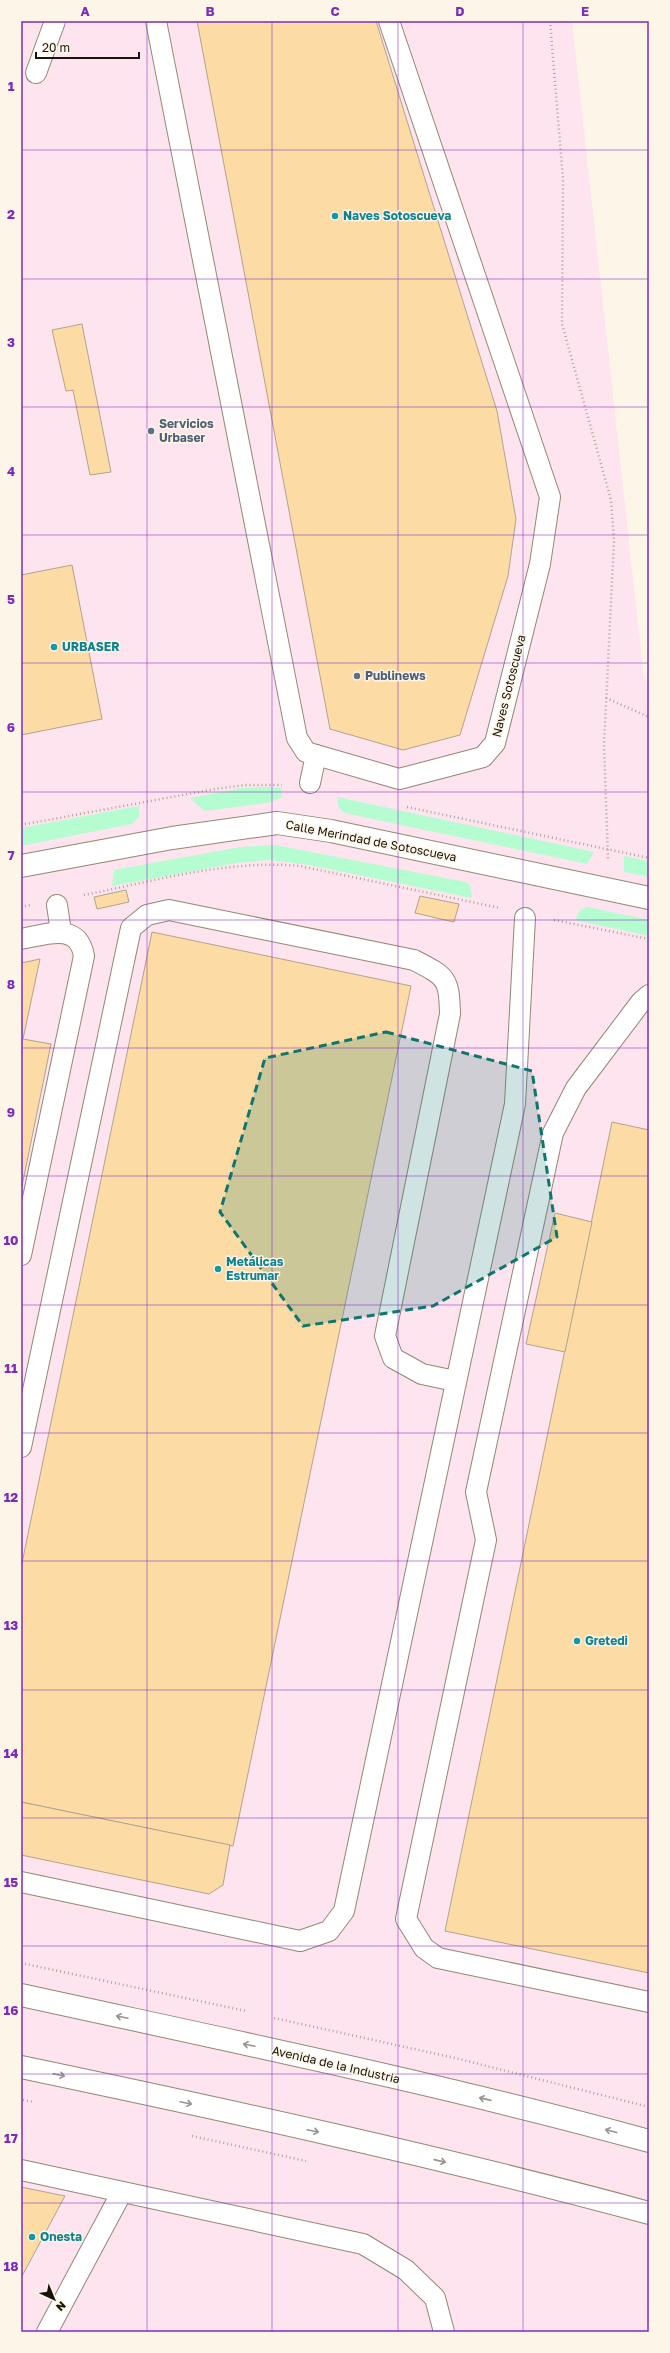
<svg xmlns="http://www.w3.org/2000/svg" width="670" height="2353" viewBox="0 0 670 2353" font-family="'Golos Text',sans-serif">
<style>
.industrial{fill:#fee4ee}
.green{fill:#b6fcd1}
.building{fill:#fcdba4;stroke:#b0a490}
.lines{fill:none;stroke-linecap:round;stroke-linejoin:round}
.service-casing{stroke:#938774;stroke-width:22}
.minor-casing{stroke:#938774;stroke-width:24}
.secondary-casing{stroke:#938774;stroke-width:24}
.path{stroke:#ada69b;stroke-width:2.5;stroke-dasharray:1 3;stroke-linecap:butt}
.service{stroke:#fff;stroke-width:20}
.minor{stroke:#fff;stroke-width:22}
.secondary{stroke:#fff;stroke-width:22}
.oneway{stroke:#979592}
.marked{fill:#0f766e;fill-opacity:0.2;stroke:#0f766e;stroke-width:3;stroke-dasharray:8 5;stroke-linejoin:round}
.grid{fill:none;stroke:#7b2cbf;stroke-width:1;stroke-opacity:0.55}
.culture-dot{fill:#0f9aa8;stroke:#fdf5e8;stroke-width:1.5}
.service-dot{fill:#5c6f8a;stroke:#fdf5e8;stroke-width:1.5}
.labels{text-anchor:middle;stroke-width:3;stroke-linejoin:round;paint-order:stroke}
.culture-label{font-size:12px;font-weight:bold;fill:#0d838f;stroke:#fdf5e8;text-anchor:start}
.service-label{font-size:12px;font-weight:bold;fill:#4e5e75;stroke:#fdf5e8;text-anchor:start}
.street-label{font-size:12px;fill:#18140c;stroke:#fdf5e8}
.neatline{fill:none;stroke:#7b2cbf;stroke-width:1.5}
.grid-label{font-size:13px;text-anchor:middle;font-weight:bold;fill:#7b2cbf}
</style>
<rect width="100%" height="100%" fill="#fdf5e8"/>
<path class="industrial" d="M21,21H572L644,678L649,683V2332H21Z"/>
<g class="green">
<path d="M264,787L282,788L281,798L268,803L204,811L190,798L242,788Z"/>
<path d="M337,797L594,852L587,864L377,820L345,813L339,808Z"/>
<path d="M139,806V817L132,824L21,846V828Z"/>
<path d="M275,845L466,882L470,885L472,898L309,865L268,860L237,863L112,886L114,870L240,847Z"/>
<path d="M624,856L649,861V877L624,872Z"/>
<path d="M588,907L649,920V936L575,920L580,910Z"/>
</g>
<g class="building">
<path d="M197,21H376L497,411L516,519L508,576L460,735L403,750L330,729Z"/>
<path d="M82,324L111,472L90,475L73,390L66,391L52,330Z"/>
<path d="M72,565L102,719L21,735V575Z"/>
<path d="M126,890L129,902L97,909L94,897Z"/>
<path d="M420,896L459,904L454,922L415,913Z"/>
<path d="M152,932L411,986L233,1846L21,1802V1568Z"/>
<path d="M40,959L23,1039L51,1044L21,1191V963Z"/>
<path d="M612,1122L649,1130V1973L445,1931Z"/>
<path d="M555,1213L592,1222L565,1352L526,1344Z"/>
<path d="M21,1802L230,1845L223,1885L209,1894L21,1855Z"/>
<path d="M21,2187L65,2196L21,2278Z"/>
</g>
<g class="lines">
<g class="service-casing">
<g id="service">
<path d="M156,21L297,738L306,752L399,779L483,757L495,743L540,564L550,497L389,21"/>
<path d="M36,73L55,21"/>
<path d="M310,783L316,755"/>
<path d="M57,905L61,932"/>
<path d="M21,939C45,935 78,921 84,956L21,1255"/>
<path d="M649,995L641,1002L576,1088L553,1133L476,1492L486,1540L406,1919L424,1948L438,1958L649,2002"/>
<path d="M21,1447L131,928L147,915L169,910L414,960C447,977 449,978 450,1014L385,1336L393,1358L422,1374L455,1381"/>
<path d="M21,1882L300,1941L329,1931L344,1911L515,1104L525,918"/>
<path d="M21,2170L363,2244L406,2270L435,2298L444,2332"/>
<path d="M47,2332L122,2192"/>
</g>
</g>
<g class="minor-casing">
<path id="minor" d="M21,866L172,838L277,823L331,831L649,898"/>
</g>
<g class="secondary-casing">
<g id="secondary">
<path d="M21,1995C231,2041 442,2084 649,2141"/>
<path d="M21,2067C231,2111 442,2157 649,2213"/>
</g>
</g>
<g class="path">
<path d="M550,21L563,179L562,324L611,500L614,541L604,745L608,859"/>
<path d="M606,698L649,717"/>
<path d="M407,807L649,858"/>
<path d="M21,825L215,789L245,785H282"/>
<path d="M84,895C154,881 230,859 300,866L500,908"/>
<path d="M21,907L30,905"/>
<path d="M554,920L649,939"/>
<path d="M21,1963L246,2011"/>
<path d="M274,2018L455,2058L649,2107"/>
<path d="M23,2100L34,2102"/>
<path d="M192,2136L306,2161"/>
</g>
<use href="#service" class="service"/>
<use href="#minor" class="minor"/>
<use href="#secondary" class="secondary"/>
</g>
<defs><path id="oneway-shaft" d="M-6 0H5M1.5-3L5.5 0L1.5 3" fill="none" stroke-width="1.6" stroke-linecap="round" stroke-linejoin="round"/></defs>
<g class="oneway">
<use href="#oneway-shaft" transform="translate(122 2017) rotate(-168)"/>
<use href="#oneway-shaft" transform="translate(249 2045) rotate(-168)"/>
<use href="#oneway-shaft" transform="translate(59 2075) rotate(12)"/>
<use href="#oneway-shaft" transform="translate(485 2099) rotate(-167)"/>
<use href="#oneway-shaft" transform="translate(186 2103) rotate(12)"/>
<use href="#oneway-shaft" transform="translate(313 2131) rotate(12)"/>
<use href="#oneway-shaft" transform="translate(611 2131) rotate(-165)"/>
<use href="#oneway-shaft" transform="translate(440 2161) rotate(13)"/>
</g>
<path class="marked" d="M386,1032L532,1071L557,1237L433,1306L303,1326L220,1212L265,1058Z"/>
<path class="grid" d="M147,21V2332M272,21V2332M398,21V2332M523,21V2332M21,150H649M21,279H649M21,407H649M21,535H649M21,663H649M21,792H649M21,920H649M21,1048H649M21,1176H649M21,1305H649M21,1433H649M21,1561H649M21,1690H649M21,1818H649M21,1946H649M21,2074H649M21,2203H649"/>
<g class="culture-dot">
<circle cx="335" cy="216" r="4"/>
<circle cx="54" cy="647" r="4"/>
<circle cx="218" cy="1269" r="4"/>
<circle cx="577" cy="1641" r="4"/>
<circle cx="32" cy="2237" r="4"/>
</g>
<g class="service-dot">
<circle cx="151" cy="431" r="4"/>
<circle cx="357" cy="676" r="4"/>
</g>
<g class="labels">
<g class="culture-label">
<text x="343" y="220">Naves Sotoscueva</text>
<text x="62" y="651">URBASER</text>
<text x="226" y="1266">Metálicas<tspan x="226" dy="14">Estrumar</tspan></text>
<text x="585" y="1645">Gretedi</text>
<text x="40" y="2241">Onesta</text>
</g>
<g class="service-label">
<text x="159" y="428">Servicios<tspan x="159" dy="14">Urbaser</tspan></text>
<text x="365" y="680">Publinews</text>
</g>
<g class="street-label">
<text transform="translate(509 686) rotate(-76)" y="4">Naves Sotoscueva</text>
<text transform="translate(371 841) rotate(11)" y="4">Calle Merindad de Sotoscueva</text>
<text transform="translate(336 2065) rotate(13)" y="4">Avenida de la Industria</text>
</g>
</g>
<rect width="670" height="2353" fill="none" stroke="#fdf5e8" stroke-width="44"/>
<g transform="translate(54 2299) rotate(136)" stroke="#fdf5e8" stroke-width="3" paint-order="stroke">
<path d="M0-3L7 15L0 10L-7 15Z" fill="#18140c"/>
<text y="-6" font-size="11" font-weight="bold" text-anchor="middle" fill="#18140c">N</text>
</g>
<path d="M36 52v6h103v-6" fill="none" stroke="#18140c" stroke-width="2"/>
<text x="42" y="52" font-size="12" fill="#18140c" stroke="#fdf5e8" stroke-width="3" paint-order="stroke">20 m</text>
<rect x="22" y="22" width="626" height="2309" class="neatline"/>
<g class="grid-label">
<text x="85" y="16">A</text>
<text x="210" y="16">B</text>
<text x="335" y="16">C</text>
<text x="460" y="16">D</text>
<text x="585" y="16">E</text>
<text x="11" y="91">1</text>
<text x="11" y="219">2</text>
<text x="11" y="347">3</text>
<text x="11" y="476">4</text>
<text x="11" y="604">5</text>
<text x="11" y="732">6</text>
<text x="11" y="860">7</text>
<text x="11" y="989">8</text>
<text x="11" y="1117">9</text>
<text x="11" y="1245">10</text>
<text x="11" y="1373">11</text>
<text x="11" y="1502">12</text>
<text x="11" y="1630">13</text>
<text x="11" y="1758">14</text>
<text x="11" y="1887">15</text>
<text x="11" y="2015">16</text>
<text x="11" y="2143">17</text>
<text x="11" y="2271">18</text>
</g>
</svg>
